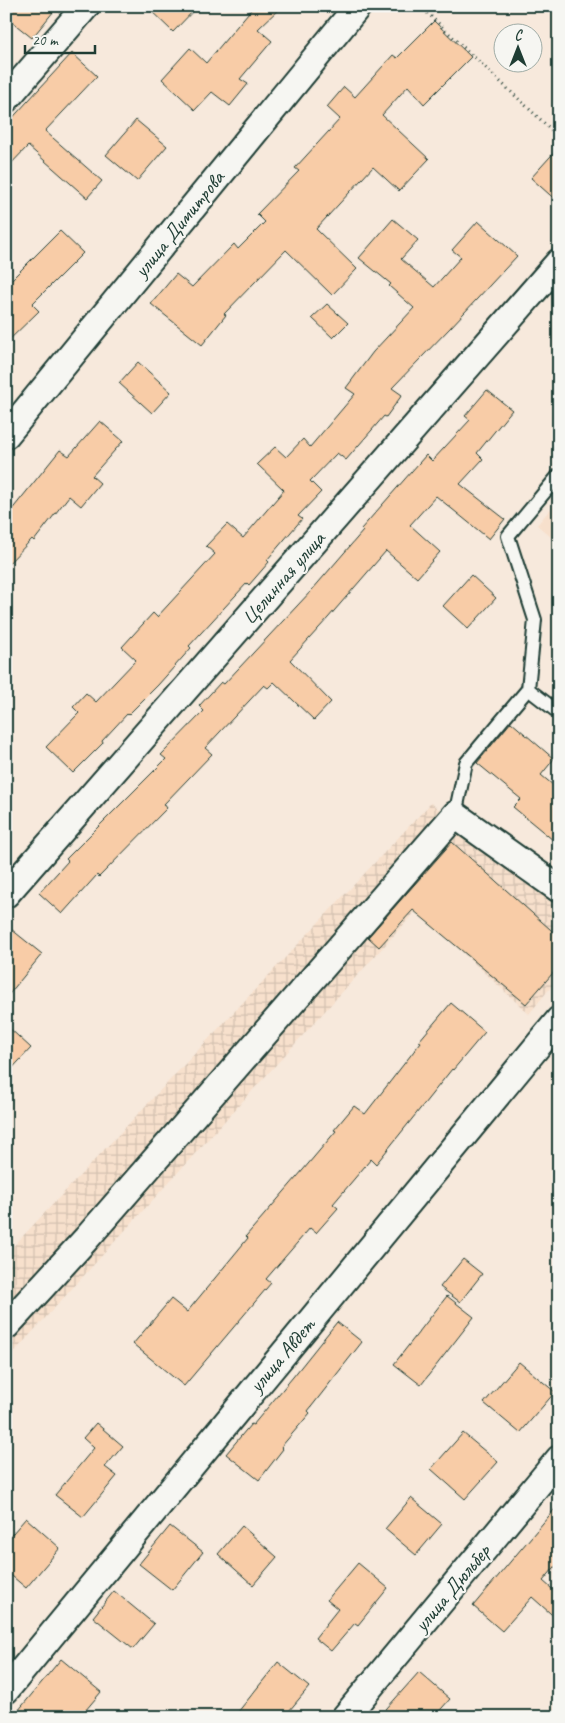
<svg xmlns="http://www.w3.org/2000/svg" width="565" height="1723" viewBox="0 0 565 1723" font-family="Caveat,sans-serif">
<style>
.built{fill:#f7e0cc}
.industrial{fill:url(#industrial-grid)}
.building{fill:#f8cca7;stroke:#1f3d34}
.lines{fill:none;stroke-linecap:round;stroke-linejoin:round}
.lane-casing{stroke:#1f3d34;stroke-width:16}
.street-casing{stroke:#1f3d34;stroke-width:30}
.path{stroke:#1f3d34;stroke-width:3;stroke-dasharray:1 4;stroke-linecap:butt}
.lane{stroke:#f6f6f2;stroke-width:12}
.street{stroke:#f6f6f2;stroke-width:26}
.labels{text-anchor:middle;stroke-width:4.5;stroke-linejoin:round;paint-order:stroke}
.street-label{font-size:21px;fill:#1f3d34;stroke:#f6f6f2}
</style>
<defs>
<pattern id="industrial-grid" width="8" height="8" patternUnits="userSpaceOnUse" patternTransform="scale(1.25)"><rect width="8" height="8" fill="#f7e0cc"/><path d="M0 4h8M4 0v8" fill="none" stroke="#d3c1b0"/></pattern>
</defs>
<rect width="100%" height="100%" fill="#f7e9dc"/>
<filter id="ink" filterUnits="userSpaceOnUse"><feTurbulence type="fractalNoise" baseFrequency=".02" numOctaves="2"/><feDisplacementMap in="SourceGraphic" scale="10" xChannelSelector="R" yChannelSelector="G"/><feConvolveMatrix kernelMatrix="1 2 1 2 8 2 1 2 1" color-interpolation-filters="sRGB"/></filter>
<g filter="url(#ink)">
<path class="built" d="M559,499V544L537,525Z"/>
<path class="industrial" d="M431,803L559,908V977L529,1014L417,910L6,1361V1254Z"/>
<g class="building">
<path d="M6,6H58L32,38L6,17Z"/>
<path d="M146,6H198L173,32Z"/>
<path d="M254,6H282L258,29L272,41L240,79L248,84L230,106L212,92L195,110L162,79L190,48L206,63Z"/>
<path d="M434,21L471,57L424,104L408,86L382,115L429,159L399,191L373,167L316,229L357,269L332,295L286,250L224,314L226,315L202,345L151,304L176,274L192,287L234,244L238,249L265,222L257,214L299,171L295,168L340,119L327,107L344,87L355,97L393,55L397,58Z"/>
<path d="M72,53L97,76L45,131L102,181L87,198L28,146L6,169V125Z"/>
<path d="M136,120L167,146L137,181L106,155Z"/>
<path d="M559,147V203L531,178Z"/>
<path d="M393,219L418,240L401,259L434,287L461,257L452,250L478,221L517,256L450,328L392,388L402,395L386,417L384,416L346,460L337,453L310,481L321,492L298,516L302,519L267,560L269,562L249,585L247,583L189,646L191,648L158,685L128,715L127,714L102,741L103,743L73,773L46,747L79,713L73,707L86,693L96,702L136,660L122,647L153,613L157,617L215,554L206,546L227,524L243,538L284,490L257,464L275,447L286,457L303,439L310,447L355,394L346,388L373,352L414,308L389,286L391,284L359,258Z"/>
<path d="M60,231L83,253L32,304L39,311L6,343V285Z"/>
<path d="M327,304L348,323L333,338L312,318Z"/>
<path d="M138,362L171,392L152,413L119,383Z"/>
<path d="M487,390L512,410L477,453L483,459L460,484L505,519L489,539L436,496L410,525L440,552L417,578L386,551L328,618L290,660L331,702L314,720L274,682L268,688L264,685L205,748L212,754L164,804L167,808L99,877L97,875L62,914L39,893L68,861L66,859L166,759L161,755L204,711L199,706L221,682L224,684L312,590L363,531L361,529L426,455L432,461L470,420L465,416Z"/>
<path d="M100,421L123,441L92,476L100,483L81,506L69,496L34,541L32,539L6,566V517L60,450L69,456Z"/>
<path d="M471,575L496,598L468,629L443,606Z"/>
<path d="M511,722L554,759L541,775L559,790V845L513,807L521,799L477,763Z"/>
<path d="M452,842L559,937V966L526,1004L413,910L379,947L368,937Z"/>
<path d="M6,925L42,954L6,998Z"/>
<path d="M451,1003L485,1032L453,1070L452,1069L376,1164L371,1159L333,1204L338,1208L316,1233L310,1228L266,1279L271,1283L184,1386L133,1344L171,1299L187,1312L248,1238L246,1236L303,1170L336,1131L334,1130L354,1106L365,1114L421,1042L419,1041Z"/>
<path d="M6,1025L31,1048L6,1075Z"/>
<path d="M463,1259L482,1274L460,1302L440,1287Z"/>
<path d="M447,1296L474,1317L421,1385L394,1364Z"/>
<path d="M337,1322L362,1342L308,1411L310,1413L281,1447L283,1449L259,1480L226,1454L251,1424L253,1425L293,1377Z"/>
<path d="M519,1362L555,1392L520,1433L484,1403Z"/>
<path d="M96,1423L123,1446L105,1467L117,1476L83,1517L55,1495L94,1448L83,1438Z"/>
<path d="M463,1433L498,1462L465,1499L431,1469Z"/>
<path d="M411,1498L442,1524L416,1555L385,1529Z"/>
<path d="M559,1504V1562L543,1581L559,1595V1621L532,1597L502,1631L473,1606Z"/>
<path d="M26,1518L60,1548L26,1588L6,1571V1541Z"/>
<path d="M170,1526L203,1552L172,1590L139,1564Z"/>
<path d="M242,1526L277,1557L253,1585L218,1554Z"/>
<path d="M358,1563L388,1588L358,1625L355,1623L331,1651L315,1638L338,1609L327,1600Z"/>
<path d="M114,1591L154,1624L133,1649L93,1617Z"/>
<path d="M61,1659L101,1692L80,1717H13Z"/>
<path d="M278,1662L309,1687L284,1717H234Z"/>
<path d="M419,1672L450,1699L434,1717H379Z"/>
</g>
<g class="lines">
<g class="lane-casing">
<g id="lane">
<path d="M528,689L535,620L508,536L559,475"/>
<path d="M455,815L466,763L528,689L559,713"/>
</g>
</g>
<g class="street-casing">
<g id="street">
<path d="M6,99L86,6"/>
<path d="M6,435L358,6"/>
<path d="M6,894L559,262"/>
<path d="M6,1326L86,1239L455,815L559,889"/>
<path d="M6,1690L559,1020"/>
<path d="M345,1717L559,1459"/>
</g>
</g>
<path class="path" d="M420,6L559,137"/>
<use href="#lane" class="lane"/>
<use href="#street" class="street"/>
</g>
</g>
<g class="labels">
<g class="street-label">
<text transform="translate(179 224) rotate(-51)" y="7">улица Димитрова</text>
<text transform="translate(283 578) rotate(-49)" y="7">Целинная улица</text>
<text transform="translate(282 1355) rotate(-50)" y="7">улица Авдет</text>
<text transform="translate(452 1588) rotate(-50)" y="7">улица Дюльбер</text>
</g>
</g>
<rect width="565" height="1723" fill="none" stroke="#f6f6f2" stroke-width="25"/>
<rect x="12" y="12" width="540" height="1698" fill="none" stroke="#1f3d34" stroke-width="2" filter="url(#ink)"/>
<g transform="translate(518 48)"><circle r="24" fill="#f6f6f2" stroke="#a0aca6"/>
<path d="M0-4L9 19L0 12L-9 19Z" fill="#1f3d34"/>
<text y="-8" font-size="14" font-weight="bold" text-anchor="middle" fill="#1f3d34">С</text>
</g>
<path d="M25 45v8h70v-8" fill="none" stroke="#1f3d34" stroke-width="2.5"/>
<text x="32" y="45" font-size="15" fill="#1f3d34" stroke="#f6f6f2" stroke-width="4" paint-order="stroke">20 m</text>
</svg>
